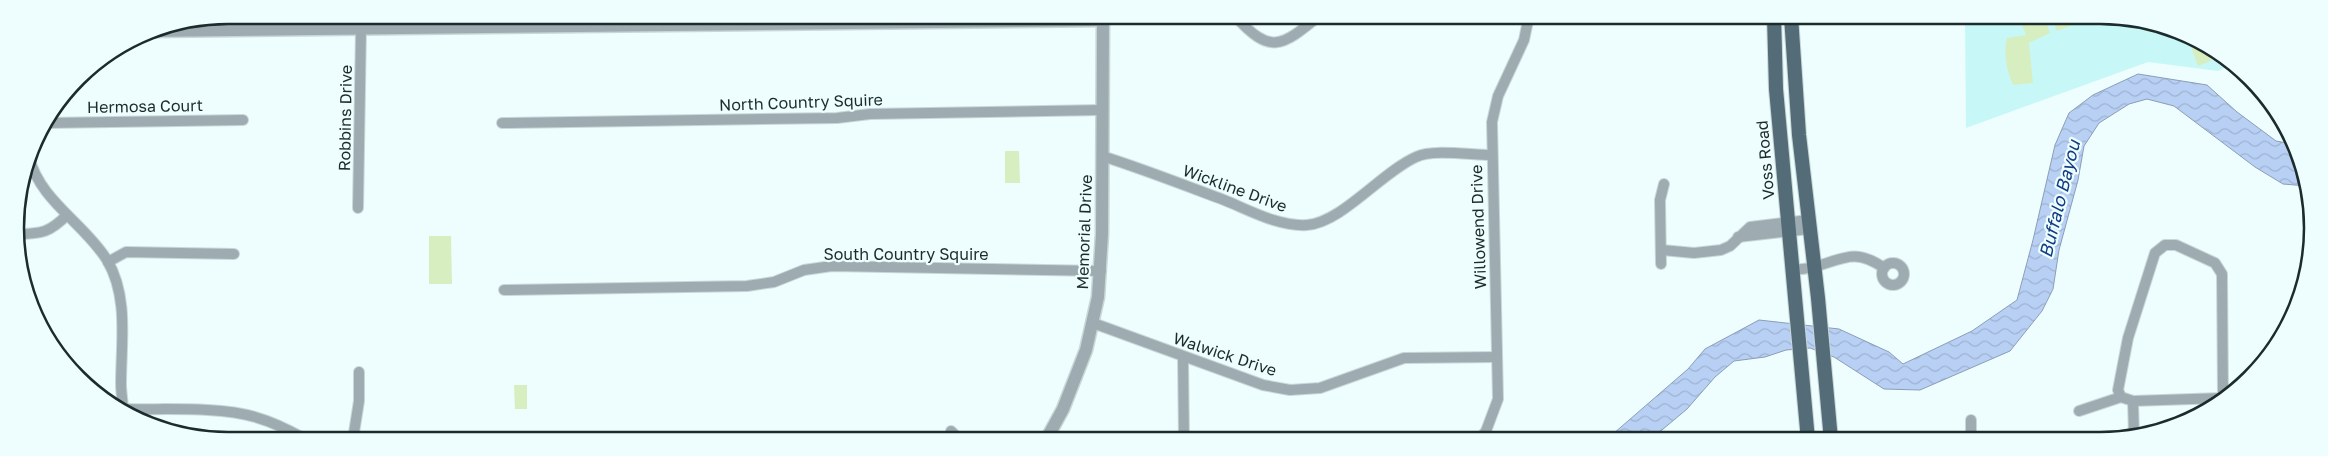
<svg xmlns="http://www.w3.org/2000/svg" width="2328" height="456" viewBox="0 0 2328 456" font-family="'Golos Text',sans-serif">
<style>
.built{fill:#c7f8f7}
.grass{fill:#d7efc0}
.water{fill:url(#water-waves);stroke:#8a9eb8}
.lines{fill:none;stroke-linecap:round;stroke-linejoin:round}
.minor-casing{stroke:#c8d7d7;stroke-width:12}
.tertiary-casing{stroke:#c8d7d7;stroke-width:15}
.primary-casing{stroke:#c8d7d7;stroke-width:16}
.minor{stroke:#9eacb2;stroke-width:10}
.tertiary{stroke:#9eacb2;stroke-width:12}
.primary{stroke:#536c77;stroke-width:14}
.labels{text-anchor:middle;stroke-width:4.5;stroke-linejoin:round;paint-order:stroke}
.street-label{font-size:16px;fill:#1c2b2b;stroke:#eefdfd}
.water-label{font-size:18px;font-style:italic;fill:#113d82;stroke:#eefdfd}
.rim{fill:none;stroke:#1c2b2b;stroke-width:2.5}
</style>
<defs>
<pattern id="water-waves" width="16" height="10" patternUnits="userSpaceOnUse" patternTransform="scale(1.25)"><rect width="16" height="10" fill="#b9d0f5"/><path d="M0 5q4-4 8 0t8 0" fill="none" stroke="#9eb3d2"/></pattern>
</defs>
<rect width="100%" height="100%" fill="#eefdfd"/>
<path class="built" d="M1965,17H2128L2206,43L2231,65L2218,71L2148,62L1966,128Z"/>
<g class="grass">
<path d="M2019,17H2044L2050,33L2029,43L2033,83L2013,85C2007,71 2003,54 2007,38L2026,35Z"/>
<path d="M2051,17H2087L2088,19L2057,31Z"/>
<path d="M2187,37L2203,42L2211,61L2198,66Z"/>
<path d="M1005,151H1019L1020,183H1005Z"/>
<path d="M429,236H451L452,284H429Z"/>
<path d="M514,385H527V409H515Z"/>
</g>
<path class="water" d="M2138,74L2207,85L2237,112L2276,141L2292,144L2306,173L2307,186L2283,184L2255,167L2174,106L2147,99L2129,104L2099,123L2084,146L2078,180L2059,250L2053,289L2042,311L2010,351L1920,390L1884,389L1834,357L1810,348L1786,350L1765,357L1734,361L1715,377L1687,409L1650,440H1606L1688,369L1705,349L1759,320L1839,329L1889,352L1903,364L1972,331L2017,300L2033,240L2055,145L2069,113L2093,95Z"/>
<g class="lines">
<g class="minor-casing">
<g id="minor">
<path d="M238,15V29"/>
<path d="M1235,16C1271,56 1282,46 1319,16"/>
<path d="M47,123L243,120"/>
<path d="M502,123L837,118L870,114L1102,110"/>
<path d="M1102,156C1143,169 1184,185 1224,200C1249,210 1279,227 1307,225C1341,223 1382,172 1416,157C1433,149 1471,155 1491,155"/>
<path d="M29,157C40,201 84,223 107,260C129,297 121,343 121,384C121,393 123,402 123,411"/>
<path d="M358,208L361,28"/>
<path d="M18,234C42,234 50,232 67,215"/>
<path d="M1738,237L1809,229"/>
<path d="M1662,250L1694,253L1721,250L1730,246L1750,227L1808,220"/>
<path d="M108,262L126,252L234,254"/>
<circle cx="1893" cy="274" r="11"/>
<path d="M1661,264L1660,200L1664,184"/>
<path d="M1792,270C1799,269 1808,269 1815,267C1844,258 1856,248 1884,268"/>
<path d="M504,290L747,286L774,282L804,270L832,266L1101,271"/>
<path d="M1093,323L1263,385L1290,390L1320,388L1404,358L1497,357"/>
<path d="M1183,357L1184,440"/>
<path d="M2222,398L2133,401L2121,397L2118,390L2128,338L2155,253L2165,245H2176L2215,263L2222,274L2223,397"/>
<path d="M2133,401L2134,436"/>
<path d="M123,409C161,410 220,406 255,417C273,422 289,430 305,439"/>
<path d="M2079,411L2121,397"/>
<path d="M1971,420V440"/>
<path d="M951,431L960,440"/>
<path d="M353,439L359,401V372"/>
<path d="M1479,440L1486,431L1498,399L1492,122L1498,96L1524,40L1529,16"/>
</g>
</g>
<g class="tertiary-casing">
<g id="tertiary">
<path d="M149,31L1102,20"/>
<path d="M1046,440L1063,409L1086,350L1098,297L1102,234L1103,16"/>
</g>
</g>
<g class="primary-casing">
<g id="primary">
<path d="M1774,16L1776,89L1808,440"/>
<path d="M1791,16L1799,135L1818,298L1831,440"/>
</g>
</g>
<use href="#minor" class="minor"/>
<use href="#tertiary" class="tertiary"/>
<use href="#primary" class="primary"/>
</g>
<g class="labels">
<g class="street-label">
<text transform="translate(801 102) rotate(-2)" y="6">North Country Squire</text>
<text transform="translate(145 106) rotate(-1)" y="6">Hermosa Court</text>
<text transform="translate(345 118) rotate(-89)" y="6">Robbins Drive</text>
<text transform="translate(1765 160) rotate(-95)" y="6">Voss Road</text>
<text transform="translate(1235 188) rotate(20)" y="6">Wickline Drive</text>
<text transform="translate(1478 227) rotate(-92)" y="6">Willowend Drive</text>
<text transform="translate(1084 232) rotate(-88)" y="6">Memorial Drive</text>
<text x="906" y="260">South Country Squire</text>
<text transform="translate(1225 354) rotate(18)" y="6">Walwick Drive</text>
</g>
<g class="water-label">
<text transform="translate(2060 199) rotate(-76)" y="6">Buffalo Bayou</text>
</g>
</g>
<path d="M0 0H2328V456H0ZM228 24H2100A204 204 0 0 1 2304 228V228A204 204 0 0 1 2100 432H228A204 204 0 0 1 24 228V228A204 204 0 0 1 228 24Z" fill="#eefdfd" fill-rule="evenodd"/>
<path class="rim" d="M228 24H2100A204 204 0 0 1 2304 228V228A204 204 0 0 1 2100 432H228A204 204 0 0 1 24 228V228A204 204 0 0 1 228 24Z"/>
</svg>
